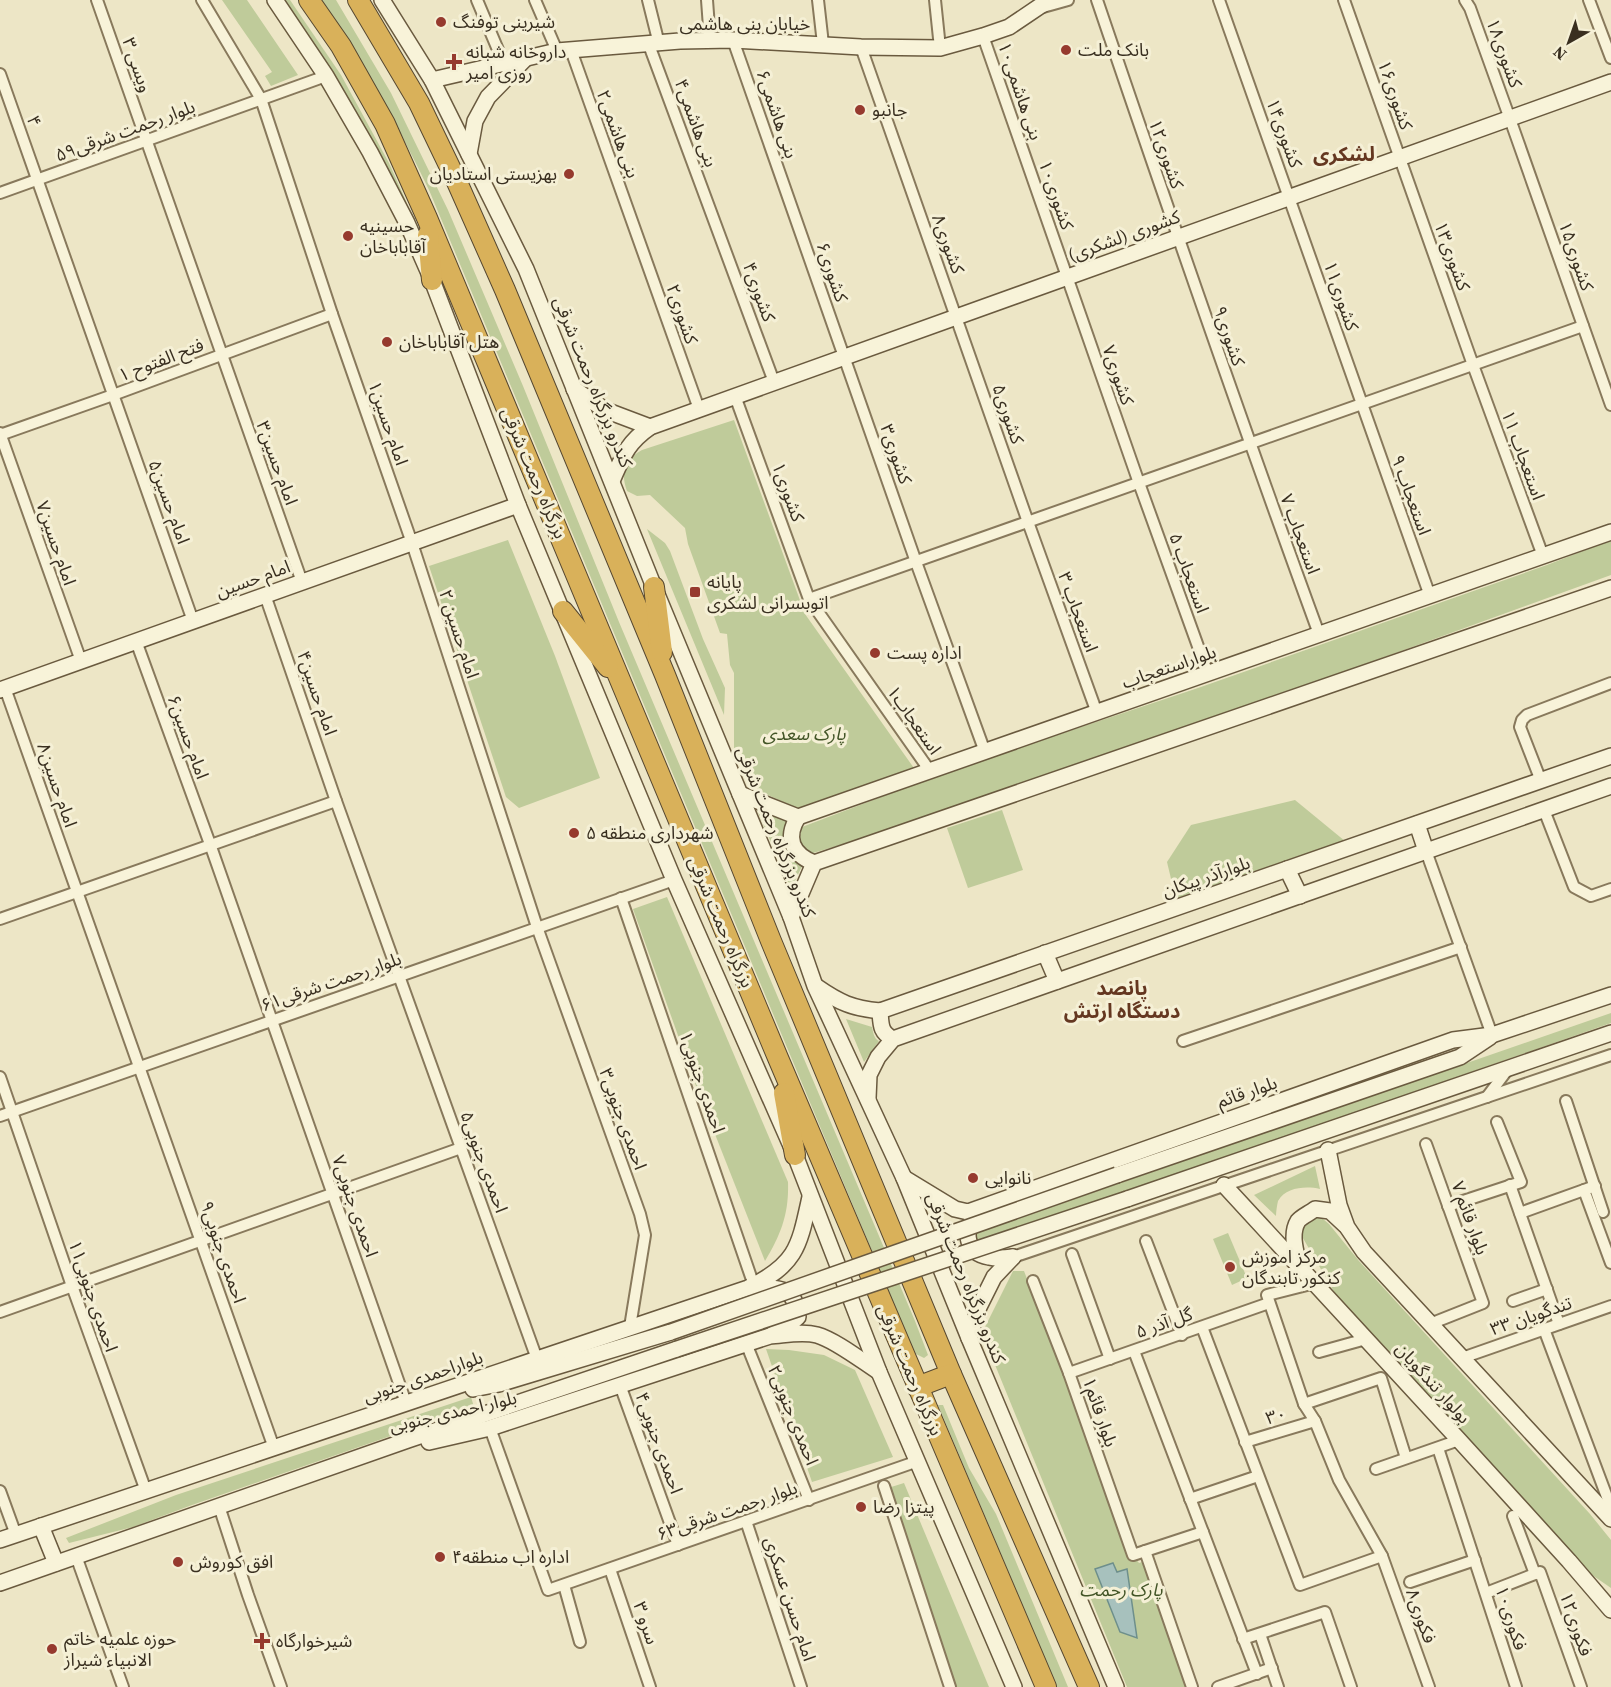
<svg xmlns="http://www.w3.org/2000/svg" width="1611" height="1687" viewBox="0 0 1611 1687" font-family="'Source Serif 4','Noto Sans Arabic',serif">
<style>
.green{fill:#bfcb9a}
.water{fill:#a7c1bd;stroke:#6e8f8b;stroke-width:1.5}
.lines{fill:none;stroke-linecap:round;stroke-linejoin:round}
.street-casing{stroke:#88795c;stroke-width:14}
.secondary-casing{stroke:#6a5a3f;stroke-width:18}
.highway-casing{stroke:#564730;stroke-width:22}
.street{stroke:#f8f3d9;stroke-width:10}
.secondary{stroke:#f8f3d9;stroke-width:15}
.highway{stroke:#d9b15a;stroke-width:20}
.secondary-bridge-casing{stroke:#6a5a3f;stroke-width:18;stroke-linecap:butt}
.secondary-bridge{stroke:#f8f3d9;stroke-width:15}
.poi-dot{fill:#963a2e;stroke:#f5f0d6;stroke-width:2}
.labels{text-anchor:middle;stroke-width:6;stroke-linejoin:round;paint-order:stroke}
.poi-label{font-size:18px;fill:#392f20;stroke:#f5f0d6;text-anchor:start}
.street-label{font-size:18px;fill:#392f20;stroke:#f5f0d6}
.park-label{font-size:18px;font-style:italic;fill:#435527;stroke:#f5f0d6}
.neighbourhood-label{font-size:20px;font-weight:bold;fill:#643720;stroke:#f5f0d6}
</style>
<rect width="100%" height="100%" fill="#ede6c6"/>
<g class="green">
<path d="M222,0H247L298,75L271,86L265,76L272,72Z"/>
<path d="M278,0H290L341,75L389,163L406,201L413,230Z"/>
<path d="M322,0H336L391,93L448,210L523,386L619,622L915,1321L928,1355L924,1358L916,1354L910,1342L429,190C397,124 363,60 322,0Z"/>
<path d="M734,420L805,614L916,771L799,809L755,789L734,751V673L730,665L727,634L720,633L688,544L685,528L650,495L637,496L627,491C620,473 625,459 642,450Z"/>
<path d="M647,529L665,543L670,551L703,639L725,688L724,715Z"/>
<path d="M508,540L555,656L600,778L519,808L506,797L429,566Z"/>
<path d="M1611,540V575L1288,692L1140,742L874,835L813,853L803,848L799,840L802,827L955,769L1198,688L1547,565Z"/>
<path d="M1295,800L1351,846L1178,908L1167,862L1191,825Z"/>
<path d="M757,810L788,818C780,843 782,849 803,864L791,889Z"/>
<path d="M1002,810L1023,870L968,888L947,828Z"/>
<path d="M667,897L788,1182C789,1214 781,1234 765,1261L696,1086L633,909Z"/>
<path d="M1611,1013V1023L1042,1222L985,1249L975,1240L976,1230L1051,1207Z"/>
<path d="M846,1019L872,1027C873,1032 874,1039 879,1041L864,1062Z"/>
<path d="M1315,1166L1320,1189C1306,1186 1286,1187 1278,1201C1277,1205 1276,1212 1276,1216L1254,1195Z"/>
<path d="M1317,1214L1329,1224L1359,1261L1590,1514L1611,1540V1588L1582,1568L1340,1302L1300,1233L1304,1223Z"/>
<path d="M1228,1233L1247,1278L1232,1285L1213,1239Z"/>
<path d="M1013,1271H1024L1133,1555L1139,1563L1145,1561L1188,1687H1127L982,1333Z"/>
<path d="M766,1349L789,1350L824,1355L855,1370L893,1457L812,1482Z"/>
<path d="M471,1397L474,1407L192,1505L133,1527L69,1543L66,1538L176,1495Z"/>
<path d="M938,1405H943L969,1468L996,1514L1068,1687H1057Z"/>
<path d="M904,1483L989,1687H956L888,1488Z"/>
</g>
<path class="water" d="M1113,1563L1117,1572L1127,1569L1137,1638L1120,1632L1095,1569Z"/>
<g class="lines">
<g class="street-casing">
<g id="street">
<path d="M97,0L302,582"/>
<path d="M202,0L261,99L332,314L412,543L537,927L640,1214L645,1235L630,1327"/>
<path d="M477,0L504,64"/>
<path d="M535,0L557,51"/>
<path d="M648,0L659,44"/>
<path d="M707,0L710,41"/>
<path d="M818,0L823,44"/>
<path d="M935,0L940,48"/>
<path d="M1097,0C1169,212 1242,424 1319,634"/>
<path d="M1219,0L1430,596"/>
<path d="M1344,0L1473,365L1543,556"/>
<path d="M1465,0L1470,8L1510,119L1611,405"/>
<path d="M1589,0L1611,58"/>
<path d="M1043,7L1068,0"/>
<path d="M983,36L1139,483L1208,674"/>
<path d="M733,40L916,562L985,752"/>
<path d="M649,45L774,382"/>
<path d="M861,47L1028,522L1097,713"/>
<path d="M571,50L699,409"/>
<path d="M0,74L193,621"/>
<path d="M0,193L326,76"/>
<path d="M735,396L809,599L930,771"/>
<path d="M0,433L81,661"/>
<path d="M0,435L113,395L332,314"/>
<path d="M265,595L336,801L537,1359"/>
<path d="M809,599L1583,326"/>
<path d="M136,641L210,844L406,1403"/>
<path d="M5,688L274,1448"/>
<path d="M1541,781L1520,727L1522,720L1527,715L1611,683"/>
<path d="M1544,810L1574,887L1591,896L1611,889"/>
<path d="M1426,851L1492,1035"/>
<path d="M621,898L751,1277"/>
<path d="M0,919L336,801"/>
<path d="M1183,1041L1461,947"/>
<path d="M0,1077L72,1286L146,1491"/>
<path d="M1487,1097L1508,1069"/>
<path d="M1566,1101L1603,1212"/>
<path d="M0,1116L674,880"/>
<path d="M1426,1144L1483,1303L1430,1324"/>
<path d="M1510,1185L1559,1324"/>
<path d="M1595,1186L1584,1190L1611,1263"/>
<path d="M1448,1206L1521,1182L1497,1122"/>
<path d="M1520,1213L1584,1190"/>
<path d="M1146,1241L1182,1335"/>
<path d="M1072,1254L1110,1359"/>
<path d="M1013,1257L1611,1055"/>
<path d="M1033,1281L1069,1373L1133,1555L1203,1532"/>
<path d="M1315,1283L1267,1295L1304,1404L1315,1421L1339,1480L1382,1556L1429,1687"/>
<path d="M1513,1301L1547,1289"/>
<path d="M0,1312L461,1148"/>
<path d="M1202,1327L1300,1585L1382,1556"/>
<path d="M1544,1329L1610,1505"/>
<path d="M746,1343L809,1500"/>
<path d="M1134,1351L1257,1674"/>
<path d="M1319,1352L1366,1339"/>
<path d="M1462,1358L1611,1306"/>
<path d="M1069,1373L1269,1303"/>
<path d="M620,1385L678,1545"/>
<path d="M1304,1404L1381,1378L1406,1458"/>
<path d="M490,1428L548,1590L918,1461"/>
<path d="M1245,1442L1315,1421"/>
<path d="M1438,1448L1516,1687"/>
<path d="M1376,1469L1459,1440"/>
<path d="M884,1486L950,1687"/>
<path d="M0,1491L16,1535"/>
<path d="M1190,1499L1258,1476"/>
<path d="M219,1506L248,1595L281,1687"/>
<path d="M1513,1516L1535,1574"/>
<path d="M746,1521L801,1687"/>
<path d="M1145,1551L1192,1687"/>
<path d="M76,1556L123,1687"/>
<path d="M610,1569L650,1687"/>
<path d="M1410,1582L1475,1560"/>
<path d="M564,1585L580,1642"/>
<path d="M1486,1593L1540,1572L1581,1687"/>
<path d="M1260,1634L1278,1687"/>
<path d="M1243,1639L1325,1612L1351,1687"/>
<path d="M1218,1687L1272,1668"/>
</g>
</g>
<g class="secondary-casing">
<g id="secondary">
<path d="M275,0L326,76L370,152L407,223L432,280L518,505L674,880L795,1155L879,1372L1014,1687"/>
<path d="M382,0L432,80L526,269L654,587L791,917L815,986L904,1178L969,1338L1116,1687"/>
<path d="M432,80L557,51L680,41L733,40L861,47L940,48L983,36L1009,27L1049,0"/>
<path d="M469,154L475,121L488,97L526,58"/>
<path d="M574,389L605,410L650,427"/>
<path d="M612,481C623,456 627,443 650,427L1611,82"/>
<path d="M0,690L518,505"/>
<path d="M740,794L798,817L1611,532"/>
<path d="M798,817C785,838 792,854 814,863"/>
<path d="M1417,824L1426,851"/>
<path d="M1287,869L1300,896"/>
<path d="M791,917L814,863L1611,588"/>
<path d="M1045,953L1057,981"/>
<path d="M817,987C840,1003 852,1008 880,1011L1611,756"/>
<path d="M880,1011C881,1025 880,1032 893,1039"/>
<path d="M868,1098L869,1075L878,1057L893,1039L1611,786"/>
<path d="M1328,1150L1339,1205L1347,1227L1364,1252L1611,1519"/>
<path d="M1117,1175L1460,1057L1490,1037"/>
<path d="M904,1178L955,1209L968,1212L1453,1040L1492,1035L1611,995"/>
<path d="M1224,1185L1459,1440L1569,1561L1611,1610"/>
<path d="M1127,1199L1611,1033"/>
<path d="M974,1217C963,1234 967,1253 989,1257C997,1259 1005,1258 1013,1257"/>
<path d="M1299,1265C1296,1252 1290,1234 1298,1221C1301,1217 1310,1213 1315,1209L1330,1211L1345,1225"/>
<path d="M751,1288C776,1288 796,1285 798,1317L788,1326L773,1334"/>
<path d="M969,1338L979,1307L994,1277L1013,1257"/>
<path d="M473,1389L499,1384L671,1332"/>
<path d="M429,1442L490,1428L770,1336C785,1335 802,1331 817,1335C835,1340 862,1361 879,1372"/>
<path d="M41,1526L56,1563"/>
<path d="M0,1540L748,1288C797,1264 799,1247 810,1197"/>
<path d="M0,1583L408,1440L677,1349"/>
</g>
</g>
<g class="highway-casing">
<g id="highway">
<path d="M309,0L341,46L385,124L427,218L778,1058L1046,1687"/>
<path d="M358,0L419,103L457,182L505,290L665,675L771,941L951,1374L1089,1687"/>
<path d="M428,235L432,280"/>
<path d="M654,587L662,652"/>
<path d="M563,611L608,667"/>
<path d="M784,1093L795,1155"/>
<path d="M917,1387L951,1374"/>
</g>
</g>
<use href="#street" class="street"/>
<use href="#secondary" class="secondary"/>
<use href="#highway" class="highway"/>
<g class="secondary-bridge-casing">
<g id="secondary-bridge">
<path d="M671,1332L1117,1175"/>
<path d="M677,1349L1127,1199"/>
</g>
</g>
<use href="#secondary-bridge" class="secondary-bridge"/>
</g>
<g class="poi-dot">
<circle cx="441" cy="22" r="6"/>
<circle cx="1066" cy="50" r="6"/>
<path d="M451 53h6v6h6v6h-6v6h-6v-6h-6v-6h6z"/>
<circle cx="860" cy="110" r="6"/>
<circle cx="569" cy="174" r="6"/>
<circle cx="348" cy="236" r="6"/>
<circle cx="387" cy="342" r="6"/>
<rect x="689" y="586" width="12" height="12" rx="3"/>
<circle cx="875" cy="653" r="6"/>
<circle cx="574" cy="833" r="6"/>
<circle cx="973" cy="1178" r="6"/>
<circle cx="1230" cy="1267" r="6"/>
<circle cx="861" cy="1507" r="6"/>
<circle cx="440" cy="1557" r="6"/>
<circle cx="178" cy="1562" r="6"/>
<path d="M259 1632h6v6h6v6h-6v6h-6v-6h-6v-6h6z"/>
<circle cx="52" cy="1649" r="6"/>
</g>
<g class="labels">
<g class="poi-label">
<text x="453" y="28">شیرینی توفنگ</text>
<text x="1078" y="56">بانک ملت</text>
<text x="466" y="58">داروخانه شبانه<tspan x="466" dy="21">روزی امیر</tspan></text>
<text x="872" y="116">جانبو</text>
<text x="557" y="180" text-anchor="end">بهزیستی استادیان</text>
<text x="360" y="232">حسینیه<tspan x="360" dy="21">آقاباباخان</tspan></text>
<text x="399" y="348">هتل آقاباباخان</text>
<text x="707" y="588">پایانه<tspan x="707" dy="21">اتوبسرانی لشکری</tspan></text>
<text x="887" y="659">اداره پست</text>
<text x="586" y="839">شهرداری منطقه ۵</text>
<text x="985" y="1184">نانوایی</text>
<text x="1242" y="1263">مرکز اموزش<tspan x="1242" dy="21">کنکور تابندگان</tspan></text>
<text x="873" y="1513">پیتزا رضا</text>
<text x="452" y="1563">اداره اب منطقه۴</text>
<text x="190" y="1568">افق کوروش</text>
<text x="64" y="1645">حوزه علمیه خاتم<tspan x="64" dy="21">الانبیاء شیراز</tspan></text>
<text x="276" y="1647">شیرخوارگاه</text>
</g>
<g class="street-label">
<text x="745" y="30">خیابان بنی هاشمی</text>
<text transform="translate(1504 53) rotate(70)" y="6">کشوری۱۸</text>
<text transform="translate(137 65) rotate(71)" y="6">ویسی ۳</text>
<text transform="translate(1020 91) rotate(71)" y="6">۱۰بنی هاشمی</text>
<text transform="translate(1395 95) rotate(71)" y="6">کشوری۱۶</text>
<text transform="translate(777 114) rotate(71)" y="6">۶بنی هاشمی</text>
<text transform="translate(34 121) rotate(70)" y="6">۴</text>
<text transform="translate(696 123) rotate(70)" y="6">۴بنی هاشمی</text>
<text transform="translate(125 131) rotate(-20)" y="6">۵۹بلوار رحمت شرقی</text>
<text transform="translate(1284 133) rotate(70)" y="6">کشوری۱۴</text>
<text transform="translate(618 134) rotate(70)" y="6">۲بنی هاشمی</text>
<text transform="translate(1166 154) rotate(71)" y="6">کشوری۱۲</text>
<text transform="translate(1056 195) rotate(71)" y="6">کشوری۱۰</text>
<text transform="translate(1124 236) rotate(-20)" y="6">کشوری (لشکری)</text>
<text transform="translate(948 244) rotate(70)" y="6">۸کشوری</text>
<text transform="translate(1452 256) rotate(70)" y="6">۱۳کشوری</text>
<text transform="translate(1576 256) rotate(71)" y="6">کشوری۱۵</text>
<text transform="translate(832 272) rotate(71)" y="6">کشوری۶</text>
<text transform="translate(759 292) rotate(70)" y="6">کشوری۴</text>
<text transform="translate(1341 296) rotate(71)" y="6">۱۱کشوری</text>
<text transform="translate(682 314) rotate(71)" y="6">کشوری۲</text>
<text transform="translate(1229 336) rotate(71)" y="6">۹کشوری</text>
<text transform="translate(161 360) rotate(-21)" y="6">فتح الفتوح ۱</text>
<text transform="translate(1118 375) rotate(71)" y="6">۷کشوری</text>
<text transform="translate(593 382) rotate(68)" y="6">کندرو بزرگراه رحمت شرقی</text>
<text transform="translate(1008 414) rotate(71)" y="6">۵کشوری</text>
<text transform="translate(388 423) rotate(71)" y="6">امام حسین۱</text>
<text transform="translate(896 454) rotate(71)" y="6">۳کشوری</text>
<text transform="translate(1523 455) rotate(70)" y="6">استعجاب ۱۱</text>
<text transform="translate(277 463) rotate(70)" y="6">امام حسین۳</text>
<text transform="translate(534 473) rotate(67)" y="6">بزرگراه رحمت شرقی</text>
<text transform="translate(788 492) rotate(70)" y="6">۱کشوری</text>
<text transform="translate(1411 495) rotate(70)" y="6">استعجاب ۹</text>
<text transform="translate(169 502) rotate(70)" y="6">امام حسین۵</text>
<text transform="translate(1300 534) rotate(70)" y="6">استعجاب ۷</text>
<text transform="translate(56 543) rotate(71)" y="6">امام حسین۷</text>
<text transform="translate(1189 573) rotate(70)" y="6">استعجاب ۵</text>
<text transform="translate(253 579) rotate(-20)" y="6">امام حسین</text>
<text transform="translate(1078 612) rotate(70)" y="6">استعجاب ۳</text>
<text transform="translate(459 634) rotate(72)" y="6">۲ امام حسین</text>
<text transform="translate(1169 667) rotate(-19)" y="6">بلواراستعجاب</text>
<text transform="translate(317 693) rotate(71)" y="6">امام حسین۴</text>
<text transform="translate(914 720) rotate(55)" y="6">استعجاب۱</text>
<text transform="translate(188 737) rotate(70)" y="6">امام حسین۶</text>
<text transform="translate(57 785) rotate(71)" y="6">امام حسین۸</text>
<text transform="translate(776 832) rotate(68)" y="6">کندرو بزرگراه رحمت شرقی</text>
<text transform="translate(1206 877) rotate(-19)" y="6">بلوارآذر پیکان</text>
<text transform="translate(721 922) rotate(67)" y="6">بزرگراه رحمت شرقی</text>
<text transform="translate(331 982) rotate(-19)" y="6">بلوار رحمت شرقی۶۱</text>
<text transform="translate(702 1082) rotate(71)" y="6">احمدی جنوبی۱</text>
<text transform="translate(1247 1092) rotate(-19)" y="6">بلوار قائم</text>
<text transform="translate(623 1119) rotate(70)" y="6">احمدی جنوبی۳</text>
<text transform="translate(484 1162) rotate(70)" y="6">احمدی جنوبی۵</text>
<text transform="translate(355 1206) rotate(71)" y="6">احمدی جنوبی۷</text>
<text transform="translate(1470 1218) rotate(70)" y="6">بلوار قائم ۷</text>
<text transform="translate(223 1252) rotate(71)" y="6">احمدی جنوبی۹</text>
<text transform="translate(966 1278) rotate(68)" y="6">کندرو بزرگراه رحمت شرقی</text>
<text transform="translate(93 1296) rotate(71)" y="6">احمدی جنوبی۱۱</text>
<text transform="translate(1531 1316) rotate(-19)" y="6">۳۳ تندگویان</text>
<text transform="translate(1164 1323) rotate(-19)" y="6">گل آذر ۵</text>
<text transform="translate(910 1370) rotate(67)" y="6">بزرگراه رحمت شرقی</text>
<text transform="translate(423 1377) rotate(-19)" y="6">بلواراحمدی جنوبی</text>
<text transform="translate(1433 1383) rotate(48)" y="6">بولوار تندگویان</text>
<text transform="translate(453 1412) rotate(-13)" y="6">بلوار احمدی جنوبی</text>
<text transform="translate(1100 1412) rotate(71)" y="6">بلوار قائم۱</text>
<text transform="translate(793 1415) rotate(68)" y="6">احمدی جنوبی۲</text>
<text transform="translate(1276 1416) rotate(-16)" y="6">۳۰</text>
<text transform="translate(659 1443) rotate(70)" y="6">احمدی جنوبی۴</text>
<text transform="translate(727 1511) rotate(-19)" y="6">بلوار رحمت شرقی۶۳</text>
<text transform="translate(790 1599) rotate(72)" y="6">امام حسن عسکری</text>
<text transform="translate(1421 1616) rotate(70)" y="6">فکوری۸</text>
<text transform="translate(1511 1618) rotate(72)" y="6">فکوری۱۰</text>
<text transform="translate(646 1623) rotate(71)" y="6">سرو ۳</text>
<text transform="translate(1576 1624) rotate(71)" y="6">فکوری۱۲</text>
</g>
<g class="park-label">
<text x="804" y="740">پارک سعدی</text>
<text x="1121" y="1596">پارک رحمت</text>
</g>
<g class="neighbourhood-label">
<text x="1344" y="161">لشکری</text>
<text x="1122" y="995">پانصد<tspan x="1122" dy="23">دستگاه ارتش</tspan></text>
</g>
</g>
<g transform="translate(1569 42) rotate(220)" stroke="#f5f0d6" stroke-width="4.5" paint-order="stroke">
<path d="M0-4.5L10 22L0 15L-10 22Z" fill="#392f20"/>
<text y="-9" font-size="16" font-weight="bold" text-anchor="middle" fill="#392f20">N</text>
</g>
</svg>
